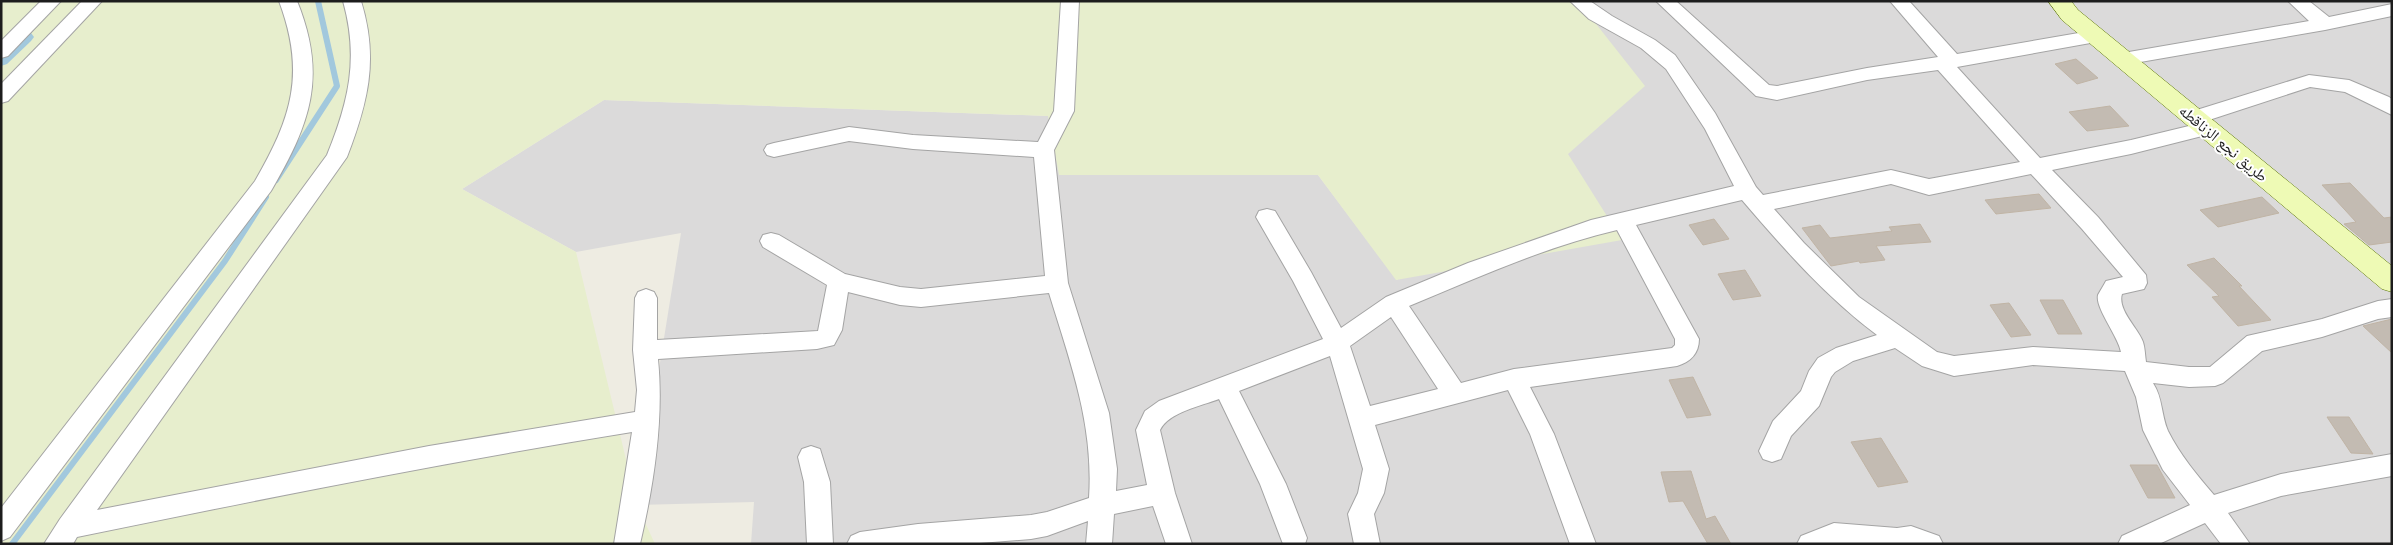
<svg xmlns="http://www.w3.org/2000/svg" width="2393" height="545" viewBox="0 0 2393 545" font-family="Lato,'Noto Naskh Arabic',sans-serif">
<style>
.residential{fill:#dbdada}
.farmland{fill:#e7eecd}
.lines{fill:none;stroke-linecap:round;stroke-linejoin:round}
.stream{stroke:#a2c8dd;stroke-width:6}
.canal{fill:#a2c8dd;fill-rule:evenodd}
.building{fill:#c3bbb2;stroke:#c0b4a5}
.street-casing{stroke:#a4a4a4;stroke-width:2}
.secondary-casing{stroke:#5a7404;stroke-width:1}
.street{fill:#fff;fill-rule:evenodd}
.secondary{fill:#eefab5;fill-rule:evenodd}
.labels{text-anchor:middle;stroke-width:4;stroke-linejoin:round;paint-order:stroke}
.street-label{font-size:16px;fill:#1d1d1d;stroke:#fff}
</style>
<rect width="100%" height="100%" fill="#eeece2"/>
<path class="residential" d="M1578,1H2392V544H751L754,502L637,505L681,233L576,252L462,189L604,100L1049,116L1060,175H1318L1397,280L1568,154Z"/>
<path class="farmland" d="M1,1H1578L1645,86L1568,154L1622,240L1396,280L1318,175H1059L1048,116L604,100L462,189L576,252L637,505L655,544H1Z"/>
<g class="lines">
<g class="stream">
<path d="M276,180L337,86L318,1"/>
<path d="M12,544L225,261L266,197"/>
</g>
<path class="canal" d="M25,31L31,33L34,37L31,41L7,64L1,66V49L19,33Z"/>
</g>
<g class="building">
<path d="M2076,59L2098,78L2077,84L2055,64Z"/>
<path d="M2110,106L2129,126L2087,131L2069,112Z"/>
<path d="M2350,183L2384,218L2392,217V242L2369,245L2344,224L2356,222L2322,185Z"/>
<path d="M2039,194L2051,208L1996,214L1985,200Z"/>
<path d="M2262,197L2279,213L2218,227L2200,210Z"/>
<path d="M1714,219L1729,239L1703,245L1689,225Z"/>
<path d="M1920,224L1931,242L1876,246L1885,260L1860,263L1859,261L1831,266L1802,228L1820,225L1830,238L1892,231L1889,227Z"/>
<path d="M2214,258L2242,286H2239L2271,320L2238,326L2212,297L2219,296L2187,265Z"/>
<path d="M1745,270L1761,296L1733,300L1718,274Z"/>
<path d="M2040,300H2063L2082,334H2058Z"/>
<path d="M2009,303L2031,335L2011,337L1990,305Z"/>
<path d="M2392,319V353L2363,326Z"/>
<path d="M1693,377L1711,415L1687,418L1669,380Z"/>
<path d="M2327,417H2349L2373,454L2351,453Z"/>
<path d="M1881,438L1908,482L1878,487L1851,442Z"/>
<path d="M2130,465H2157L2175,498H2148Z"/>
<path d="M1691,471L1706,519L1715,516L1731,544H1708L1683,501L1669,502L1661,472Z"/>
</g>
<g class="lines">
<g class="street-casing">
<g id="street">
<path d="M41,1H61L8,56L1,58V41Z"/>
<path d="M82,1H102L8,101L1,103V84Z"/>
<path d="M279,1H297C328,77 310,124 271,191L10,537L1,541V508L255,181C292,117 306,73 279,1Z"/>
<path d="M343,1H361C379,59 368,102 347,157L97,510L429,446L635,412L637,390L633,350L635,298L638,292L646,289L654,292L657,298V340L818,331L827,285L763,247L760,241L763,235L771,233L779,235L845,274L900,287L921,289L1045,276L1034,157L913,149L849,141L774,157L767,155L764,150L767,145L774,143L849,127L913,135L1038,142L1054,111L1061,1H1079L1074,111L1054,150L1068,283L1109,413L1117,469L1116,491L1147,485L1136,430L1145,411L1159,401L1323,339L1293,281L1256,217L1259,211L1267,209L1275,211L1311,272L1341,328L1386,297L1468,263L1591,220L1734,186L1705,129L1666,69L1641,48L1589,19L1570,1H1590L1612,16L1655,40L1675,55L1715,113L1756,187L1763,195L1891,170L1929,179L2020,162L1938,70L1867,80L1777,100L1756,96L1656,1H1676L1769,85L1777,86L1867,68L1938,57L1890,1H1909L1957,54L2096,30L2103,32L2105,36L2103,40L2096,42L1957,67L2040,158L2131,140L2193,125L2187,123L2184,118L2187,113L2309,75L2349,80L2389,97L2392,99V115L2345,92L2310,87L2206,121L2214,123L2217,128L2214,133L2131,154L2052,170L2098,217L2146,275L2147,283L2144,289L2122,294C2117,310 2138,328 2143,342C2145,348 2145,356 2146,362L2189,367H2210L2247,336L2322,319L2378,301L2392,299V317L2378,319L2322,337L2262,351L2223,383L2215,386L2189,387L2153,383C2163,398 2161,415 2168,431C2180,455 2197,475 2214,495L2281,474L2392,454V476L2281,496L2228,513L2250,544H2221L2205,523L2159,544H2118L2122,536L2190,505L2163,470L2143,430L2136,397L2125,371L2033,365L1954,376L1922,366L1895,348L1853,361L1835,372L1831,377L1819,406L1791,436L1781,459L1772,462L1763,459L1759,451L1773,421L1801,391L1809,371L1818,358L1836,348L1877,335C1825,296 1784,249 1742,200L1636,225L1699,339C1699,354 1690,362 1677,366L1530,387L1554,434L1596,544H1570L1530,434L1508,390L1375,425L1389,469L1384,493L1374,514L1380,544H1354L1348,514L1358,493L1363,469L1330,356L1239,391L1286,484L1307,538L1305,544H1283L1260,484L1219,399C1201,406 1169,412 1160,430L1175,493L1192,544H1166L1153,506L1114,514L1112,544H1086L1088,521L1047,536L1031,539L967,544H847L851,536L860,532L918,524L1031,515L1047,512L1089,498C1094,424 1070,362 1049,293L921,307L900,305L848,292L842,330L834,345L817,349L658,359C664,419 654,484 640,544H614L632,432C446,462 262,499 77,537L73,544H44L60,519L327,155C349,101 359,58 343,1ZM2031,174L2082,229L2123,277L2106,281C2104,285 2100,291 2098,295C2095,308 2118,336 2121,352L2033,347L1954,356L1937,352L1859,297L1804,243L1774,209L1891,184L1929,195ZM1617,230L1675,339V345L1672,348L1514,369L1461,383L1409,306C1476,278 1545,247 1617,230ZM1391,317L1438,389L1370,406L1350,346Z"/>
<path d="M2288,1H2309L2329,17L2392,4V16L2325,30L2123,65L2116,63L2113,59L2116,55L2123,53L2309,21Z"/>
<path d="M811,446L820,449L830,482L833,544H807L804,482L798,457L802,449Z"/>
<path d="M1834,523L1897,528L1911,526L1939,536L1943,544H1797L1801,536Z"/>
</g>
</g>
<g class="secondary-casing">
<path id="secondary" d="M2048,1H2071L2078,10L2392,266V292L2382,289L2062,20Z"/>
</g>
<use href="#street" class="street"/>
<use href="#secondary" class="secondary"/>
</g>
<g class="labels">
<g class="street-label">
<text transform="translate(2224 143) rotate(40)" y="6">طريق نجع الزناقطه</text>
</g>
</g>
<rect width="2393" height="545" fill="none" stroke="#1d1d1d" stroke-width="5"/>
</svg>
